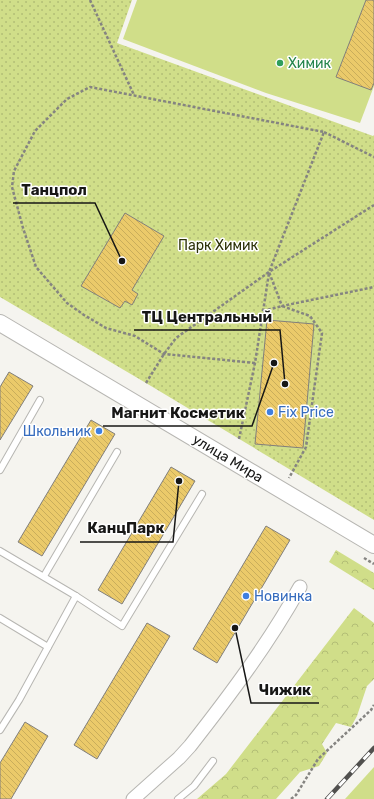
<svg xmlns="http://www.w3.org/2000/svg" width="374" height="799" viewBox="0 0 374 799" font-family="Rubik,sans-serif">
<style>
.green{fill:#d0de89}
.forest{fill:url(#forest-crowns)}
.park{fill:url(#park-dots)}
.building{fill:url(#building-back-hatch);stroke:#817f7c}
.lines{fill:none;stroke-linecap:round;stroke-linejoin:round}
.service-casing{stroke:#b7b6b2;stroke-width:8}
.minor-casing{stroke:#b7b6b2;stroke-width:15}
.tertiary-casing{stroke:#b7b6b2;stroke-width:18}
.path{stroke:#858481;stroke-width:2.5;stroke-dasharray:3 2;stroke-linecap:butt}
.service{stroke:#fff;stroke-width:6}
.minor{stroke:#fff;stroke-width:13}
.tertiary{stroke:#fff;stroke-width:16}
.rail-casing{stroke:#51504e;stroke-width:4.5}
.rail{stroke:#fff;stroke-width:3;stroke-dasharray:9;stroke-linecap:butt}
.leisure-dot{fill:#2e9e5b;stroke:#fff;stroke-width:1.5}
.shop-dot{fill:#3f7fe0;stroke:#fff;stroke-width:1.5}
.labels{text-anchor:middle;stroke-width:3;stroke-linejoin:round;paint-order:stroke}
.leisure-label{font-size:14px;fill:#27864d;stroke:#fff;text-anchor:start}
.park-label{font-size:14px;fill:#2c3107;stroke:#fff}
.shop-label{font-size:14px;fill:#366cbe;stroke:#fff;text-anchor:start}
.street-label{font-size:14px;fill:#171716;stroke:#fff}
.leader{fill:none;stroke:#171716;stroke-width:1.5}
.callout-dot{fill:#171716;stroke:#fff;stroke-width:1.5}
.callout-label{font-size:15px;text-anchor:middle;font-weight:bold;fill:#171716;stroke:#fff;stroke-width:3;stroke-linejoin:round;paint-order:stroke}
</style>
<defs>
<pattern id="forest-crowns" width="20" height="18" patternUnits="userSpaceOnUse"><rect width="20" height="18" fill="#d0de89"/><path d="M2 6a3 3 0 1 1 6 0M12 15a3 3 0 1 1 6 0" fill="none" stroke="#b2be76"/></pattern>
<pattern id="park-dots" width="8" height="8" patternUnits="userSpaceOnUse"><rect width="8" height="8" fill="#d0de89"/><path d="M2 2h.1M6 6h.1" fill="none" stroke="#b2be76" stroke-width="1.8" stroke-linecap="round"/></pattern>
<pattern id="building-back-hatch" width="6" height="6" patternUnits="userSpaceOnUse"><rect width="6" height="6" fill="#ebca6a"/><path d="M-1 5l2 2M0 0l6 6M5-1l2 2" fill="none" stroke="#c9ad5b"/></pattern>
</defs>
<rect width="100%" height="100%" fill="#f5f4ef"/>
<g class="green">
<path d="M137,0H374V86L360,123L266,93L123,39Z"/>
<path d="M374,767V799H345Z"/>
</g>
<g class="forest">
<path d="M336,550L374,573V590L329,562Z"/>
<path d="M354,608L374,623V679L367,686L357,716L351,727L336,723L322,744L327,753L319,766L300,772L276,799H197L226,774Z"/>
</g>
<path class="park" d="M0,0H132L117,43L373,136L374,135V520L146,383L0,297Z"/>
<g class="building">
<path d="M366,0H374V83L371,90L336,77Z"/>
<path d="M125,213L164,236L132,290L138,294L132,305L125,301L120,308L81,286Z"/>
<path d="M267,320L314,324L303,448L255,444Z"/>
<path d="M9,372L33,386L0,440V387Z"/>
<path d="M91,420L115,434L42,556L18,542Z"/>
<path d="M171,467L195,481L122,604L98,590Z"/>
<path d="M266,526L290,540L217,663L193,649Z"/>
<path d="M147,623L170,636L97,759L74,745Z"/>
<path d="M25,722L48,736L11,799H0V763Z"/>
</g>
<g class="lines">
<g class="service-casing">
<g id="service">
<path d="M0,470L40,400"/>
<path d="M0,551L76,596L122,626L202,494"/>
<path d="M44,576L117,452"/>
<path d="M0,618L48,647"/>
<path d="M0,730L19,700L76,596"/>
<path d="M178,799L194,786L213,761"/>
</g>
</g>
<g class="minor-casing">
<path id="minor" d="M133,799L179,758L190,746C230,695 269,643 300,587"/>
</g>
<g class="tertiary-casing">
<path id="tertiary" d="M0,323L374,545"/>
</g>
<g class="path">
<path d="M90,0L134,95"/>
<path d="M324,132L374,157"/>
<path d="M263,311L282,306L310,316L322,333L306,447L289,478"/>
<path d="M255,363L164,354L135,336L106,328L84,315L67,303L36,267L23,228L12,187L14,171L35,131L67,99L90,87L324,132L269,272L282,306L374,287"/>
<path d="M146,383L164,354L176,338L269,272L374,205"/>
<path d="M239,439L255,363L269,273"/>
<path d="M364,558L374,564"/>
<path d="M291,799L296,795L318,759L371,710L374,705"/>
</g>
<use href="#service" class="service"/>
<use href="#minor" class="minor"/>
<use href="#tertiary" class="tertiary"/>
<g class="rail-casing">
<path id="rail" d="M327,799L374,748"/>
</g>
<use href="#rail" class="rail"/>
</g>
<circle class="leisure-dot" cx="280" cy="63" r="4"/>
<g class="shop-dot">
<circle cx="270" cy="412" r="4"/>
<circle cx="99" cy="431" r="4"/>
<circle cx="246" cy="596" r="4"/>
</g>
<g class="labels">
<g class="leisure-label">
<text x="288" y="68">Химик</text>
</g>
<g class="park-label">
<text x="218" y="250">Парк Химик</text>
</g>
<g class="shop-label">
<text x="278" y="417">Fix Price</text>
<text x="91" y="436" text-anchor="end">Школьник</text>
<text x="254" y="601">Новинка</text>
</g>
<g class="street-label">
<text transform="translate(228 458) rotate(31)" y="5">улица Мира</text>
</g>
</g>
<path class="leader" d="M122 261L95 203H13M285 384L280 330H134M274 363L252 426H103M179 481L173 542H80M235 628L251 703H319"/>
<g class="callout-dot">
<circle cx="122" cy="261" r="4"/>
<circle cx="285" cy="384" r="4"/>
<circle cx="274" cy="363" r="4"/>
<circle cx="179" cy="481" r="4"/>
<circle cx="235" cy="628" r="4"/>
</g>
<g class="callout-label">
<text x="54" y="195">Танцпол</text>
<text x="207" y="322">ТЦ Центральный</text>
<text x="178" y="418">Магнит Косметик</text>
<text x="126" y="533">КанцПарк</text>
<text x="285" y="695">Чижик</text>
</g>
</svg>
